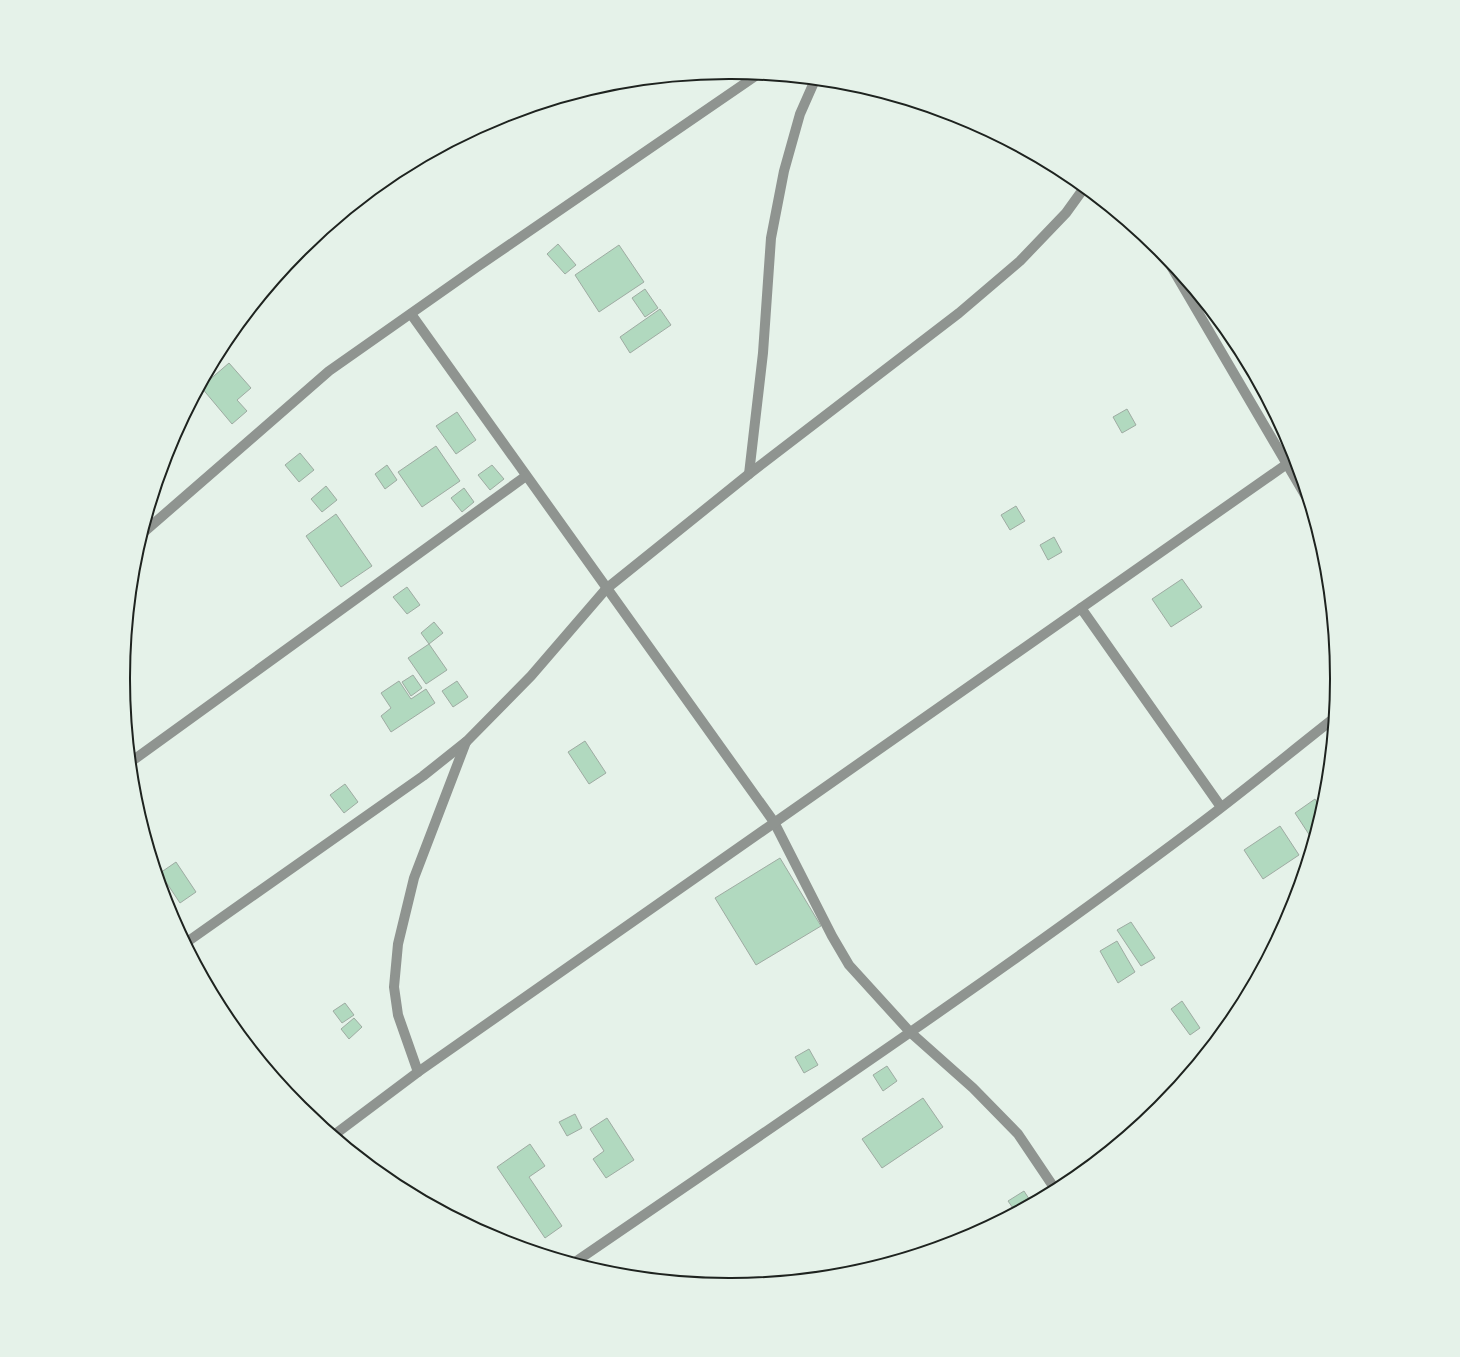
<svg xmlns="http://www.w3.org/2000/svg" width="1460" height="1357" viewBox="0 0 1460 1357" font-family="'Exo 2',sans-serif">
<style>
.building{fill:#b1d9bf;stroke:#9eaba2}
.lines{fill:none;stroke-linecap:round;stroke-linejoin:round}
.minor{stroke:#8f9490;stroke-width:10}
.rim{fill:none;stroke:#1e231f;stroke-width:2}
</style>
<rect width="100%" height="100%" fill="#e5f2e9"/>
<g class="building">
<path d="M558,244L576,265L565,274L547,254Z"/>
<path d="M619,245L644,282L599,312L575,275Z"/>
<path d="M645,289L658,308L645,317L632,298Z"/>
<path d="M660,309L671,325L630,353L620,337Z"/>
<path d="M229,363L251,388L237,400L247,411L232,424L201,387Z"/>
<path d="M1127,409L1136,425L1122,433L1113,417Z"/>
<path d="M457,412L476,440L456,454L436,426Z"/>
<path d="M436,446L460,481L422,507L398,472Z"/>
<path d="M300,453L314,470L299,482L285,465Z"/>
<path d="M387,465L397,480L385,489L375,474Z"/>
<path d="M492,465L504,479L490,490L478,475Z"/>
<path d="M326,486L337,500L322,512L311,499Z"/>
<path d="M464,488L474,502L462,512L451,498Z"/>
<path d="M1016,506L1025,521L1010,530L1001,515Z"/>
<path d="M336,514L372,566L341,587L306,536Z"/>
<path d="M1054,537L1062,552L1048,560L1040,545Z"/>
<path d="M1182,579L1202,607L1171,627L1152,599Z"/>
<path d="M407,587L420,605L407,614L393,597Z"/>
<path d="M434,622L443,633L429,644L421,633Z"/>
<path d="M429,644L447,670L426,684L408,658Z"/>
<path d="M413,675L422,688L411,696L402,682Z"/>
<path d="M399,681L411,699L426,689L435,703L391,732L381,716L391,708L381,693Z"/>
<path d="M457,681L468,697L453,707L442,691Z"/>
<path d="M585,741L606,773L589,784L568,752Z"/>
<path d="M345,784L358,802L344,813L330,795Z"/>
<path d="M1315,799L1321,809L1312,839L1295,813Z"/>
<path d="M1280,826L1299,855L1263,879L1244,850Z"/>
<path d="M780,858L821,926L756,965L715,898Z"/>
<path d="M176,862L196,892L180,903L160,873Z"/>
<path d="M1131,922L1155,958L1141,966L1117,930Z"/>
<path d="M1117,941L1135,972L1118,983L1100,951Z"/>
<path d="M1182,1001L1200,1028L1190,1035L1171,1009Z"/>
<path d="M345,1003L354,1015L342,1023L333,1011Z"/>
<path d="M354,1018L362,1027L349,1039L341,1029Z"/>
<path d="M809,1049L818,1065L804,1073L795,1057Z"/>
<path d="M887,1066L897,1081L883,1091L873,1075Z"/>
<path d="M923,1098L943,1127L882,1168L862,1139Z"/>
<path d="M575,1114L582,1128L567,1136L559,1122Z"/>
<path d="M607,1118L634,1160L606,1178L593,1159L604,1151L590,1129Z"/>
<path d="M530,1144L545,1166L529,1177L562,1226L545,1238L497,1167Z"/>
<path d="M1024,1191L1031,1202L1015,1211L1008,1201Z"/>
</g>
<g class="lines">
<g class="minor">
<path d="M1168,261L1305,495"/>
<path d="M411,314L774,822L832,936L849,965L910,1032L973,1088L1018,1134L1055,1189"/>
<path d="M749,474L763,353L771,238L784,171L800,114L815,80"/>
<path d="M144,532L329,371L477,267L757,75"/>
<path d="M1081,608L1221,807"/>
<path d="M132,761L526,476"/>
<path d="M187,942L423,776L467,741L531,676L606,589L749,474L959,313L1020,261L1066,213L1084,188"/>
<path d="M418,1072L398,1015L394,987L398,944L414,878L466,742"/>
<path d="M334,1135L418,1072L1294,459"/>
<path d="M575,1262C782,1120 992,980 1193,829C1240,794 1286,756 1333,719"/>
</g>
</g>
<path d="M0 0H1460V1357H0ZM729 79H731A599 599 0 0 1 1330 678V679A599 599 0 0 1 731 1278H729A599 599 0 0 1 130 679V678A599 599 0 0 1 729 79Z" fill="#e5f2e9" fill-rule="evenodd"/>
<path class="rim" d="M729 79H731A599 599 0 0 1 1330 678V679A599 599 0 0 1 731 1278H729A599 599 0 0 1 130 679V678A599 599 0 0 1 729 79Z"/>
</svg>
